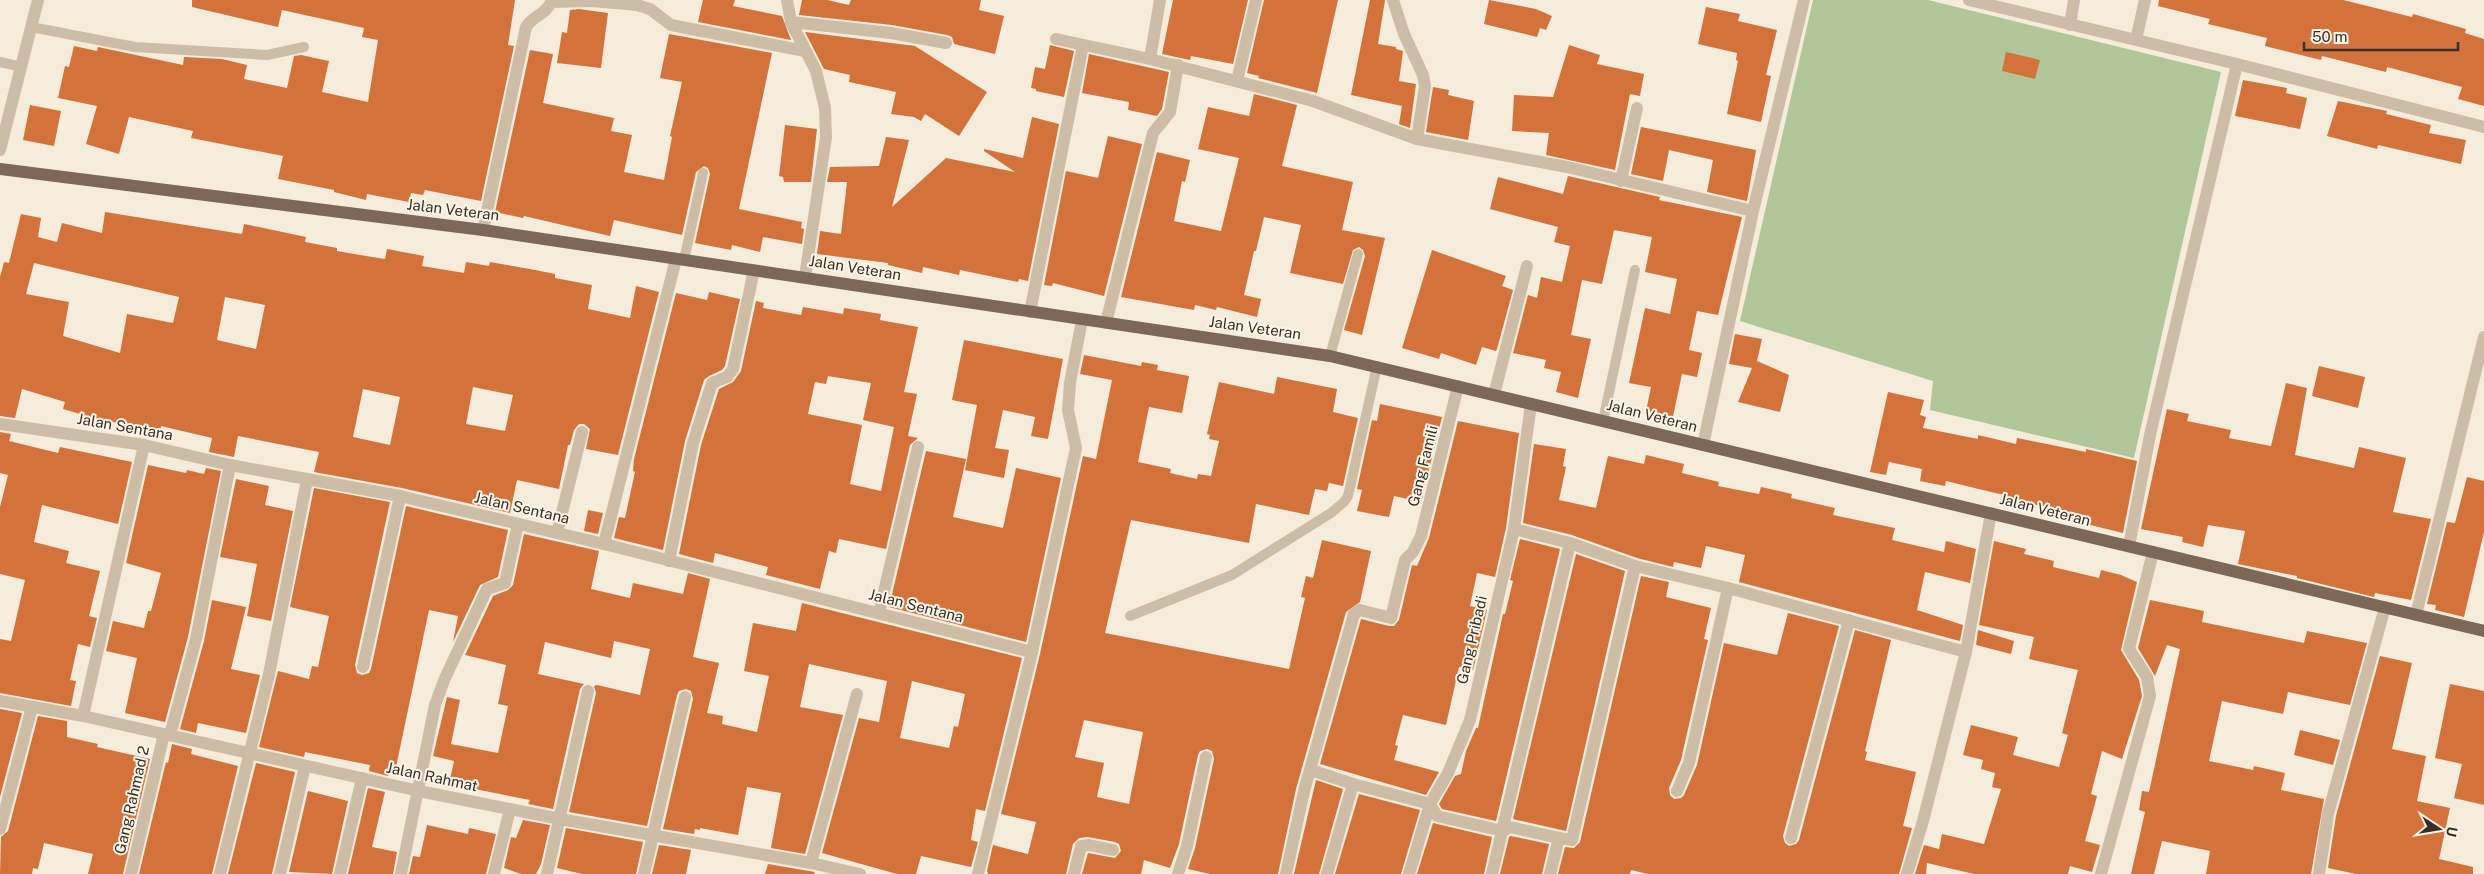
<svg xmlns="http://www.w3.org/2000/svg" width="2484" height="874" viewBox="0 0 2484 874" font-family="'Public Sans',sans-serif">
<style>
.green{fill:#b1c699}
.building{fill:#d3733b;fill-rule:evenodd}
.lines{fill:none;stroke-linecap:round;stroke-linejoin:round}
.service{stroke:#cebda6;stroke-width:10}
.minor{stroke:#cebda6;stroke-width:12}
.primary{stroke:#7d6857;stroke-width:12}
.labels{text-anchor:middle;stroke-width:4;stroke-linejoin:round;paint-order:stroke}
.street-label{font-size:15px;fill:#392f27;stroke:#fcf5e8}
</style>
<rect width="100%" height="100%" fill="#f5ecdb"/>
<path class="green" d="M1813,0H1928L2221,72L2134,458L1930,410L1933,381L1740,321Z"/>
<g class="building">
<path d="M192,0H515L508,45L514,46L481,201L425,190L423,195L411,193L409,202L367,194L366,200L334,192V190L278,179L283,156L191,138L193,131L129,117L119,154L86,144L97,106L58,98L65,66L69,67L74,46L97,51L98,47L183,65L184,57L222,59L247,65L244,79L287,88L294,56L301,55L329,61L322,92L368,102L378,40L362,37L364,28L282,10L278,27L192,7Z"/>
<path d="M703,0H735L733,6L782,16L791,40L698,22Z"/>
<path d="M802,0H827L849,5L851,0H981L979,10L1004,16L995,54L954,44L952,37L947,35L892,25L799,15Z"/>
<path d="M1173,0H1248L1233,64L1191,56L1190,60L1162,54Z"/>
<path d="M1264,0H1338L1317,93L1258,78L1259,76L1247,73Z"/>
<path d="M1370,0H1385L1378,44L1396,47V49L1403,51L1399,81L1416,84L1410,128L1399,124L1402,106L1351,95Z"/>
<path d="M1489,0L1536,9L1552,16L1546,30L1540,28L1537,37L1484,24Z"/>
<path d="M2159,0H2343L2412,17L2413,14L2466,29L2465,33L2484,39V106L2458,99L2462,87L2387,67L2386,72L2322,56L2321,60L2265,46L2267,38L2208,24L2210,19L2158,6Z"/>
<path d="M1706,7L1740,14L1738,21L1777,30L1766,75L1771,76L1761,122L1727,114L1738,61L1736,60L1737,53L1698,44Z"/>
<path d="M579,9L608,13L601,68L557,63L562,32L567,33L570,10Z"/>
<path d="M805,32L915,46L987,92L959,136L925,114L921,121L914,117L891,114L896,92L849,82L850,75L824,69Z"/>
<path d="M669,34L772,53L739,209L802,222L801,228L804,229L802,244L763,237L760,252L732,245L731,250L695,243L710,174L708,168L704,166L696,172L682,235L614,220L610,236L524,216L523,218L495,212L530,50L553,54L543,103L614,118L611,131L632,135L624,172L664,180L672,137L670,136L682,82L660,78Z"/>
<path d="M1050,45L1074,51L1064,97L1036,91V89L1031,88L1035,67L1045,69Z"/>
<path d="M1569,45L1600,55L1597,64L1644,74L1640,96L1630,94L1615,170L1546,155L1549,133L1512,131L1514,95L1553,97Z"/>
<path d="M2006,52L2040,60L2035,79L2002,71Z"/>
<path d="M1089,54L1169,72L1162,109L1157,116L1128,110L1129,102L1082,93Z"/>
<path d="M2243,80L2287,88L2286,93L2307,98L2300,129L2235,116Z"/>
<path d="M1433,87L1449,90L1448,95L1474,101L1468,140L1426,132Z"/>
<path d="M1254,94L1297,105L1282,166L1353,182L1342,230L1385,238L1362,335L1344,330L1365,256L1363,250L1359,247L1353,250L1343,284L1290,273L1301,225L1264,217L1256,251H1254L1244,295L1261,299L1257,317L1217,307L1216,310L1195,305L1194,310L1121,297L1157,152L1190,160L1185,182L1182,181L1174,221L1221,231L1239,158L1198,149L1208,107L1249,116Z"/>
<path d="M2338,101L2387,111L2386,114L2431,125L2429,133L2466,140L2461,164L2378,145L2377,149L2327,136Z"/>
<path d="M30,105L61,111L54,146L23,140Z"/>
<path d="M1032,117L1059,124L1028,281L1019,279L1018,282L960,270L959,275L923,267L922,273L888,265V263L817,254L820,231L841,234L847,182H827L830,167L879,166L886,137L909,140L892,207L946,158L1015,172L984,151V149L1023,158Z"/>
<path d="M785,125L817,129L811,182H784L783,177L779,176Z"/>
<path d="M1641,127L1756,150L1747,201L1707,192L1713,160L1669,150L1663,181L1631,174Z"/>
<path d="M1108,136L1142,144L1104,296L1053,283L1052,286L1044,285L1066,171L1098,178Z"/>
<path d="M1568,176L1660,197L1659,200L1742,217L1718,315L1697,311L1689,350L1702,353L1697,377L1682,374L1672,421L1645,416L1651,387L1629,383L1645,308L1670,314L1677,279L1645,272L1652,237L1614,230L1602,284L1582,280L1571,335L1591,339L1578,398L1556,392L1561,372L1544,368L1546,360L1513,353L1528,295L1537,298L1541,277L1562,282L1570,246L1554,242L1558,227L1490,209L1498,177L1563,194Z"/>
<path d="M105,212L242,234L244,224L306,237L305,242L337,248V251L360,255L385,259L387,249L424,256L422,266L464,273L466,262L489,266L490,262L530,269L555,274V278L592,285L588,309L630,318L636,286L659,292L618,455L586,449L590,429L584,424H579L574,430L570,445H568L559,489L517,480L510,513L402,488L314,472L319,452L238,436L234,457L209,452L212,438L161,426L160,432L94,418L63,409L65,402L22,389L15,418L0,416V277L4,262L9,263L21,214L41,218L38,237L57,242L62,223L102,233ZM34,263L179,297L173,323L127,314L120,353L63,336L69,302L26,294ZM225,297L265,305L256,349L217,340ZM473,387L513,395L505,431L466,424ZM363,389L400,397L390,445L353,437Z"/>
<path d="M1432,250L1506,276L1502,286L1513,290L1497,349L1496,351L1482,347L1476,365L1441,353L1439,359L1402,348Z"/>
<path d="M709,292L740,299L725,366L722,370L709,376L704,380L685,441L663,550L614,538L619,517L625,518L635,472L633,471L634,459L676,293L707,300Z"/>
<path d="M756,301L764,303L763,308L801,315L803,307L843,314L844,308L881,314L880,320L918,327L904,392L917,394L908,436L918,438L910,445L886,549L839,539L836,553L829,551L820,589L766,575L768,567L715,553L713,563L679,554L701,445L719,389L733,382L741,371ZM828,376L871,383L863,420L894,427L881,491L850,484L862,425L808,414L815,382L826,384Z"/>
<path d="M1735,334L1762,339L1757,361L1789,375L1780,412L1738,402L1752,368L1729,364Z"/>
<path d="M964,340L1063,359L1048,439L1031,436L1035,417L1003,410L995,448L1009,450L1004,478L965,470L977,405L952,400Z"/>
<path d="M1084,355L1141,366L1142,362L1158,365L1157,370L1189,376L1182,413L1149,407L1138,462L1171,469L1170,473L1197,479L1198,474L1211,476L1219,441L1209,439L1210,435L1207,434L1219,382L1274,394L1277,377L1337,389L1333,412L1358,418L1343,486L1329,483L1327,491L1315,489L1309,515L1256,504L1249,543L1131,520L1105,633L1289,669L1305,598L1301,597L1306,576L1313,578L1322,540L1371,551L1360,602L1346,612L1296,789L1278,874H1210L1188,869L1195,848L1214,759L1212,751L1207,749L1200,751L1198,755L1179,844L1170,868L1144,860L1141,874H1082L1088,853L1115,858L1121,851L1119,844L1115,842L1088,837L1079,838L1073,844L1066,874H988L987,871L993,845L1028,854L1036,822L1001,814L1040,654L1083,456L1096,459L1112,380L1080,374ZM1084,720L1143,732L1129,804L1097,797L1104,763L1075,757Z"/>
<path d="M2319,366L2365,377L2358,408L2312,396Z"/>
<path d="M2286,383L2307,388L2295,455L2354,468L2359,447L2406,458L2393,512L2431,519L2411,600L2375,593L2374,597L2297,578V576L2238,564L2245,531L2208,525L2203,547L2182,542L2183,537L2141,529L2167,409L2189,414L2187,421L2231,430L2229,438L2271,446Z"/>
<path d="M1888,392L1924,400L1920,415L1926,417L1923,428L1978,439V435L2016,444L2017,438L2086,452V449L2137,461L2123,533L2070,520L2072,513L2005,498V495L1991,492L1946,481L1945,486L1920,481L1922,469L1889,462L1886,475L1870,472Z"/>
<path d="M1380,404L1442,417L1421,502L1394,496L1389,517L1357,511L1362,490L1357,489L1372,420L1377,421Z"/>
<path d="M1458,421L1519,433L1506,528L1495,577L1477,573L1470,606L1487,610L1473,670L1459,667L1446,725L1403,715L1395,745L1398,746L1394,760L1439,772L1426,795L1320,764L1361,619L1389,626H1394L1399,620L1412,565L1417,566L1429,538Z"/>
<path d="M0,432L11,434L9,441L58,453L60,447L132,462L118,524L42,505L34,542L69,551L66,563L100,571L89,616L97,618L90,647L78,644L70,680L76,681L71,706L0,693V639L11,641L25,580L0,574V507L8,475L0,473Z"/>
<path d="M1534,444L1566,449L1563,466L1566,467L1559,500L1596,508L1608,456L1644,464L1646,455L1684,464L1682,473L1719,482L1718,486L1759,494L1761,487L1792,494L1791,498L1835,508L1833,515L1895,528L1892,540L1944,552L1946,541L1976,549L1970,583L1925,572L1917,610L1963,625L1960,641L1739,582L1745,555L1706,546L1701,568L1674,562L1673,567L1637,558L1572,535L1523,523Z"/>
<path d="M926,451L966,459L953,517L1003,528L1016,468L1061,478L1026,642L889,607Z"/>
<path d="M148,465L186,473L187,470L204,474L206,468L221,471L188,637L165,722L125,713L137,658L106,651L113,621L144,628L148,611H151L161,573L126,563Z"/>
<path d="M2467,477L2484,481V532L2464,617L2435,610L2436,605L2427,604L2447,522L2455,523Z"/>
<path d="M236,479L269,486L265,505L293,511L271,621L247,616L257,564L220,557Z"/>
<path d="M314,488L390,502L355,665L357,673L362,675L369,673L371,669L406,506L508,530L498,577L480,585L453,642L458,616L429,610L396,767L391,766L388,776L369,771L370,765L305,752L304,757L259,747L278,671L309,679L312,666L318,667L329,616L290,607Z"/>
<path d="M588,510L603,513L598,534L584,531Z"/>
<path d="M524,534L599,551L591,589L630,598L633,583L683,594L688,573L710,579L693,657L719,663L707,713L723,716L722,724L757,732L769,676L744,671L753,623L796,631L802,603L1022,658L985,811L976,809L971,840L978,842L971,867L921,856L916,874H897L822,853L859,718L879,722L887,681L809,664L800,707L843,715L805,854L771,848L781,793L747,787L738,835L700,828V830L695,829L694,834L663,829L693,699L691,691L686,689L679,691L677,695L647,826L569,812L596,693L594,686L597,685L640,695L650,649L614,641L611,658L545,642L538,674L584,684L580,689L553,809L528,804L530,800L449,784L454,761L433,756L447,697L460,700L451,744L498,753L508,706L498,704L506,665L465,655L493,596L508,590L513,585ZM912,681L965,694L958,727L954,726L949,748L900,738Z"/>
<path d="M1520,539L1560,549L1496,821L1442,809L1439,804L1455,776L1461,774L1466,751L1476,728H1478L1503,614H1505L1513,581L1510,580Z"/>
<path d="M1994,541L2026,549L2024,554L2054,561L2053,567L2099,578L2101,570L2121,575L2137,582L2121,650L2139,680L2142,696L2122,759L2102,751L2091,794L2097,796L2085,841L2100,845L2092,872L2070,866L2068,874H1974L1927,863L1926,874H1915L1924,845L1939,849L1942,834L1984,844L2001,789L1992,787L1995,773L1981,769L1983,760L1963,755L1971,725L2018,737L2013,755L2059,767L2068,735L2062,733L2078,670L2029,659L2034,637L1979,625Z"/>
<path d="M1576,554L1625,571L1566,831L1513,819Z"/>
<path d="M1641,576L1669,582L1666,597L1711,608L1704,639L1708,640L1681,760L1669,788L1670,795L1674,799L1681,798L1684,795L1697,765L1724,643L1777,655L1788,613L1839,626L1783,836L1785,843L1789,846L1796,844L1799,840L1855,630L1891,640L1865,751L1867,752L1865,760L1916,772L1903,826L1912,828L1899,874H1648L1631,870L1630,874H1558L1565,847L1574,848L1580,842Z"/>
<path d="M212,600L246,607L231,669L260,675L246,733L198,723L196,733L180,729L204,641Z"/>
<path d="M2150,600L2204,611L2202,622L2304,643L2307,631L2367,643L2350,705L2288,692L2283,714L2222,701L2209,761L2253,770L2254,766L2285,773L2281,790L2324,799L2311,874H2206L2210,851L2162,841L2154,874H2131L2145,812L2139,810L2142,791L2149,792L2180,649L2167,645L2155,676L2138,648Z"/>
<path d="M1978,630L2014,641L2011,654L1976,645Z"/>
<path d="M2380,656L2412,663L2392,749L2426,756L2417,801L2450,808L2439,859L2473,867V874H2356L2328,868L2336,816Z"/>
<path d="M2450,684L2484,691V805L2454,798L2462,764L2435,758Z"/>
<path d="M0,709L22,713L0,797Z"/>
<path d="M38,716L67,721V737L98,744L97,747L150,759L123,874H88L93,854L44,843L38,869L33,868L32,874H0L1,837L8,831Z"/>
<path d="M2300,730L2340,740L2333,765L2294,755Z"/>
<path d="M172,744L192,749L191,754L238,766L212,874H139L166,762L168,763Z"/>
<path d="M256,763L295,772L272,874H228Z"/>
<path d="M1316,780L1343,789L1319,874H1294Z"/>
<path d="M368,788L385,792L372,847L397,852L393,874H348Z"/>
<path d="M308,791L348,801L332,874L289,872Z"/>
<path d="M1359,794L1420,810L1401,874H1335Z"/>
<path d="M523,820L550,825L541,864L536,874H521L504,868L511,837L516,838Z"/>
<path d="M1433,823L1492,837L1484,874H1417Z"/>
<path d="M427,825L468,834L469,828L496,834L486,874H409L413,856L420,857Z"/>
<path d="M566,828L643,842L636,874H582L557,868Z"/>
<path d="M1511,836L1549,844L1542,874H1500L1509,837Z"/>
<path d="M659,845L691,850L686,874H652Z"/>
<path d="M768,864L809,871L815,872L814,874H765Z"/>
</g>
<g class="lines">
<g class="service">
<path d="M31,27L135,47L267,55L304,47"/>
<path d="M0,62L22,67"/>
<path d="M684,260L703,173"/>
<path d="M1330,356L1358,254"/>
<path d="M1603,421L1635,270"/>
<path d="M1130,616L1232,575L1331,513L1344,502L1348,496L1377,366"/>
</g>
<g class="minor">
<path d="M787,0L791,22L816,71L825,108L826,137L805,277"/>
<path d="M1160,0L1150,59L1313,101L1417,139L1567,167L1753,211"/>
<path d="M1393,0L1404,34L1423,75L1425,86L1417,139"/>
<path d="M1969,0L2237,64L2484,127"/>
<path d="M791,22L891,33L946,43"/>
<path d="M2070,25L2074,0"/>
<path d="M1056,39L1150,59"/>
<path d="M2136,40L2145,0"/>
<path d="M1237,81L1256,0"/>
<path d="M0,150L38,0"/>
<path d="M1621,181L1637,108"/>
<path d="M483,230L526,27C532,16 546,15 551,2L592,1L637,5L650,9L671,25L805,51"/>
<path d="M1030,312L1083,45"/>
<path d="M1106,323L1153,133L1170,112L1178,65"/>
<path d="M1494,395L1527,266"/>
<path d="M0,424L144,445L230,465L400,496L604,544L1032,652"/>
<path d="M1703,445L1753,211L1804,0"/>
<path d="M1514,529L1570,543L1635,566L1728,588L1966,652"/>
<path d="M557,533L582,432"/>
<path d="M604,544L676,259"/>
<path d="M2129,546L2150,435L2237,64"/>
<path d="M669,561L693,443L712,383L727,377L733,369L754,270"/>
<path d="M879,613L918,447"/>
<path d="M2416,615L2484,337"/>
<path d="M363,667L400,496"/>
<path d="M0,701L83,716L419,791L560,819L811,863L860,874"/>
<path d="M83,716L144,445"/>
<path d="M170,735L196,639L230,465"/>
<path d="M1311,770L1353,784L1430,804L1437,816L1503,831L1510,827L1559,838"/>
<path d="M1677,791L1689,763L1728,588"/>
<path d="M0,829L32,707"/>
<path d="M1791,838L1849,620"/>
<path d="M811,863L857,694"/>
<path d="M131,874L164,734"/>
<path d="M220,874L269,674L307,480"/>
<path d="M280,874L305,766"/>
<path d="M340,874L362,778"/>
<path d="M401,874L435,705L445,678L487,589L505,583L518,524"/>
<path d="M494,874L510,809"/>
<path d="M547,874L588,691"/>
<path d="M644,874L685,697"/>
<path d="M978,874L1032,652L1076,448L1068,410L1070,383L1082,320"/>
<path d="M1074,874L1081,846L1089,845L1113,850"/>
<path d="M1178,874L1187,846L1206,757"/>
<path d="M1286,874L1304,791L1354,614L1360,610L1391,618L1405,560L1413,552L1421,536L1458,386"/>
<path d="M1327,874L1353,784"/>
<path d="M1409,874L1430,804L1448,773L1470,720L1514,529L1531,404"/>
<path d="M1492,874L1570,543"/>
<path d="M1550,874L1559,838L1572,840L1635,566"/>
<path d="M1907,874L1923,821L1966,652L1991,513"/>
<path d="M2101,874L2150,696L2147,677L2129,649L2153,552"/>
<path d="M2319,874L2328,814L2385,607"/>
</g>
<path class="primary" d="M0,169L483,230L1330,356L2484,631"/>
</g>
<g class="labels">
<g class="street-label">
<text transform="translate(453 210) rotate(7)" y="5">Jalan Veteran</text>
<text transform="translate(855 268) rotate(9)" y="5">Jalan Veteran</text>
<text transform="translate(1255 328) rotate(8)" y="5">Jalan Veteran</text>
<text transform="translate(1652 416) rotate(14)" y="5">Jalan Veteran</text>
<text transform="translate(125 427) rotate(10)" y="5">Jalan Sentana</text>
<text transform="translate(1423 466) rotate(-76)" y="5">Gang Famili</text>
<text transform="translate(522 508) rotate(13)" y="5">Jalan Sentana</text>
<text transform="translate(2045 510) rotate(14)" y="5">Jalan Veteran</text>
<text transform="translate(916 606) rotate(14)" y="5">Jalan Sentana</text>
<text transform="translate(1472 640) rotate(-77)" y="5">Gang Pribadi</text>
<text transform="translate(432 777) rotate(12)" y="5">Jalan Rahmat</text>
<text transform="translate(132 800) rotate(-77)" y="5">Gang Rahmad 2</text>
</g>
</g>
<g transform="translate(2439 829) rotate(102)" stroke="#fcf5e8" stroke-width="4" paint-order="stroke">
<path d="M0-4L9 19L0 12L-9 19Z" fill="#392f27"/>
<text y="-8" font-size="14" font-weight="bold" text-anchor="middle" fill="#392f27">U</text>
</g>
<path d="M2304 42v8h154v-8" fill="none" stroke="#392f27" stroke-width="2.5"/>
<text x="2312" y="42" font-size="15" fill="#392f27" stroke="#fcf5e8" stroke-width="4" paint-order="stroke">50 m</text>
</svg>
